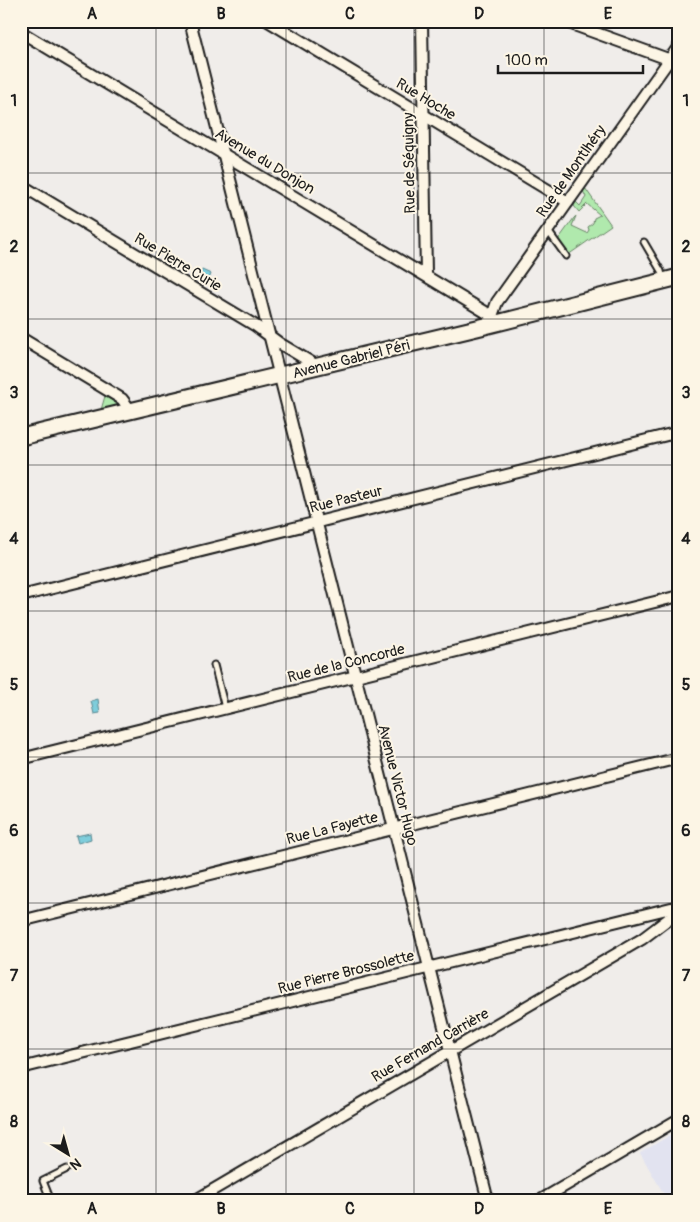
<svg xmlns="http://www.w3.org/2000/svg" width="700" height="1222" viewBox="0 0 700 1222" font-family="Pangolin,sans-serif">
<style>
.built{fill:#e2e3f0}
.green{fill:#b0e9ad;stroke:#668264}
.water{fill:#7ecddb;stroke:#57868f}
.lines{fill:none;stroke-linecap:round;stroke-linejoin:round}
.lane-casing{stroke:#1c1c1c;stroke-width:9}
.street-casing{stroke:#1c1c1c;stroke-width:14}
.secondary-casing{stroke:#1c1c1c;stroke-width:19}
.lane{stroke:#fcf5e5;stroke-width:5}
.street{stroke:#fcf5e5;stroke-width:10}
.secondary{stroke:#fcf5e5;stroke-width:15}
.grid{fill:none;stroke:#1c1c1c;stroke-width:1;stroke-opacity:0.55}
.labels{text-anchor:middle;stroke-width:4;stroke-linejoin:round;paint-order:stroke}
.street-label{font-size:15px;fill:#1c1c1c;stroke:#fcf5e5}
.neatline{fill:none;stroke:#1c1c1c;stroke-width:2}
.grid-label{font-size:16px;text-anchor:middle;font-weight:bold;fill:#1c1c1c}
</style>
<rect width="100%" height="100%" fill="#f0edea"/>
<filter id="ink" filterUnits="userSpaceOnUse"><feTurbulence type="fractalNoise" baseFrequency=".02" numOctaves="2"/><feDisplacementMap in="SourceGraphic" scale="10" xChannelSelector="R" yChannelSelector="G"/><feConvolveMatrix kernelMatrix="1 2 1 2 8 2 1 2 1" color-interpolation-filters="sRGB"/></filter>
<g filter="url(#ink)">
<path class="built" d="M679,1130V1201H668L640,1153Z"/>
<g class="green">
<path d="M585,188L611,225L568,255L558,240L574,218L576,216L572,226L587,233L589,230L588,227L593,223L594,218L600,215L587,204L579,212L574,206L576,202L580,206L586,197L583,191Z"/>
<path d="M105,396L117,404V406L101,410Z"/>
</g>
<g class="water">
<path d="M202,270L211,274L208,282L198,276Z"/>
<path d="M98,699L100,713L94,714L91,701Z"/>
<path d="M90,833L91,839L78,843L76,836Z"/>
</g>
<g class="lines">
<g class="lane-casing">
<g id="lane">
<path d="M548,231L566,256"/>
<path d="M644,242L661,271L663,279"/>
<path d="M214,665L225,708"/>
<path d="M51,1201L43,1181L67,1169"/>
</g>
</g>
<g class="street-casing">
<g id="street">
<path d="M190,21L488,1201"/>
<path d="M268,21L568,202"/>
<path d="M422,21L426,275"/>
<path d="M563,21L668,59L679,66"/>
<path d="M21,32L492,316"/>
<path d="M21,185L256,326L279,343L319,367"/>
<path d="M492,316L497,302L679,46"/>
<path d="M21,338L122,399L131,411"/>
<path d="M21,596L679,432"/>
<path d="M21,759L679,596"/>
<path d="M21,921L679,758"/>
<path d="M21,1068L679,906"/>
<path d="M194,1201L642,939L679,911"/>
<path d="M539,1201L679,1119"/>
</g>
</g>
<g class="secondary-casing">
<path id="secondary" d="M21,437L477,328L679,277"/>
</g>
<use href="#lane" class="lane"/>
<use href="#street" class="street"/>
<use href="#secondary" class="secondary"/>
</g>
</g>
<path class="grid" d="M156,21V1201M286,21V1201M414,21V1201M544,21V1201M21,173H679M21,319H679M21,465H679M21,611H679M21,757H679M21,903H679M21,1049H679"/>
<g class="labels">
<g class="street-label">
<text transform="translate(426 99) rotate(31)" y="5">Rue Hoche</text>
<text transform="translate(265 161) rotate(31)" y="5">Avenue du Donjon</text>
<text transform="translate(409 163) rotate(-91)" y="5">Rue de Séquigny</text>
<text transform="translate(571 171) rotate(-55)" y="5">Rue de Montlhéry</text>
<text transform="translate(178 262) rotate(31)" y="5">Rue Pierre Curie</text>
<text transform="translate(351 359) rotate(-14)" y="5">Avenue Gabriel Péri</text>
<text transform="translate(346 499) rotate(-14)" y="5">Rue Pasteur</text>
<text transform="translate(346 663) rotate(-14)" y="5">Rue de la Concorde</text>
<text transform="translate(398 785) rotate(76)" y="5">Avenue Victor Hugo</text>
<text transform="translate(332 828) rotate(-14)" y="5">Rue La Fayette</text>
<text transform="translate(346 972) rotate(-14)" y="5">Rue Pierre Brossolette</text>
<text transform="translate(430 1045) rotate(-30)" y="5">Rue Fernand Carrière</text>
</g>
</g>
<rect width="700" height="1222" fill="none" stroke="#fcf5e5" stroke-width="55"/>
<g transform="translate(68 1154) rotate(143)" stroke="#fcf5e5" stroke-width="4" paint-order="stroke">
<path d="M0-4L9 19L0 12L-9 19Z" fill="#1c1c1c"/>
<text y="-8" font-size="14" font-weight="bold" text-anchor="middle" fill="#1c1c1c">N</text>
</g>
<path d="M498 65v8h145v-8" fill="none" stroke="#1c1c1c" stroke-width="2.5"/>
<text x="505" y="65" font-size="15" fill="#1c1c1c" stroke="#fcf5e5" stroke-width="4" paint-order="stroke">100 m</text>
<rect x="28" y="28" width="644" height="1166" class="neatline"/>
<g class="grid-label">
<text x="92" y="19">A</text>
<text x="221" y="19">B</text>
<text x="350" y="19">C</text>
<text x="479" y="19">D</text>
<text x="608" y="19">E</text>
<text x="14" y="106">1</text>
<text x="686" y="106">1</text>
<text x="14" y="252">2</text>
<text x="686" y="252">2</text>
<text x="14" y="398">3</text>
<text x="686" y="398">3</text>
<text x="14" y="544">4</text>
<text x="686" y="544">4</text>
<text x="14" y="690">5</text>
<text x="686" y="690">5</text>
<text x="14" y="836">6</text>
<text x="686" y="836">6</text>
<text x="14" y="981">7</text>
<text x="686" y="981">7</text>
<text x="14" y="1127">8</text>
<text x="686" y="1127">8</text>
<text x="92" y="1214">A</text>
<text x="221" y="1214">B</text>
<text x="350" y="1214">C</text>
<text x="479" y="1214">D</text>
<text x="608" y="1214">E</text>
</g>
</svg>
